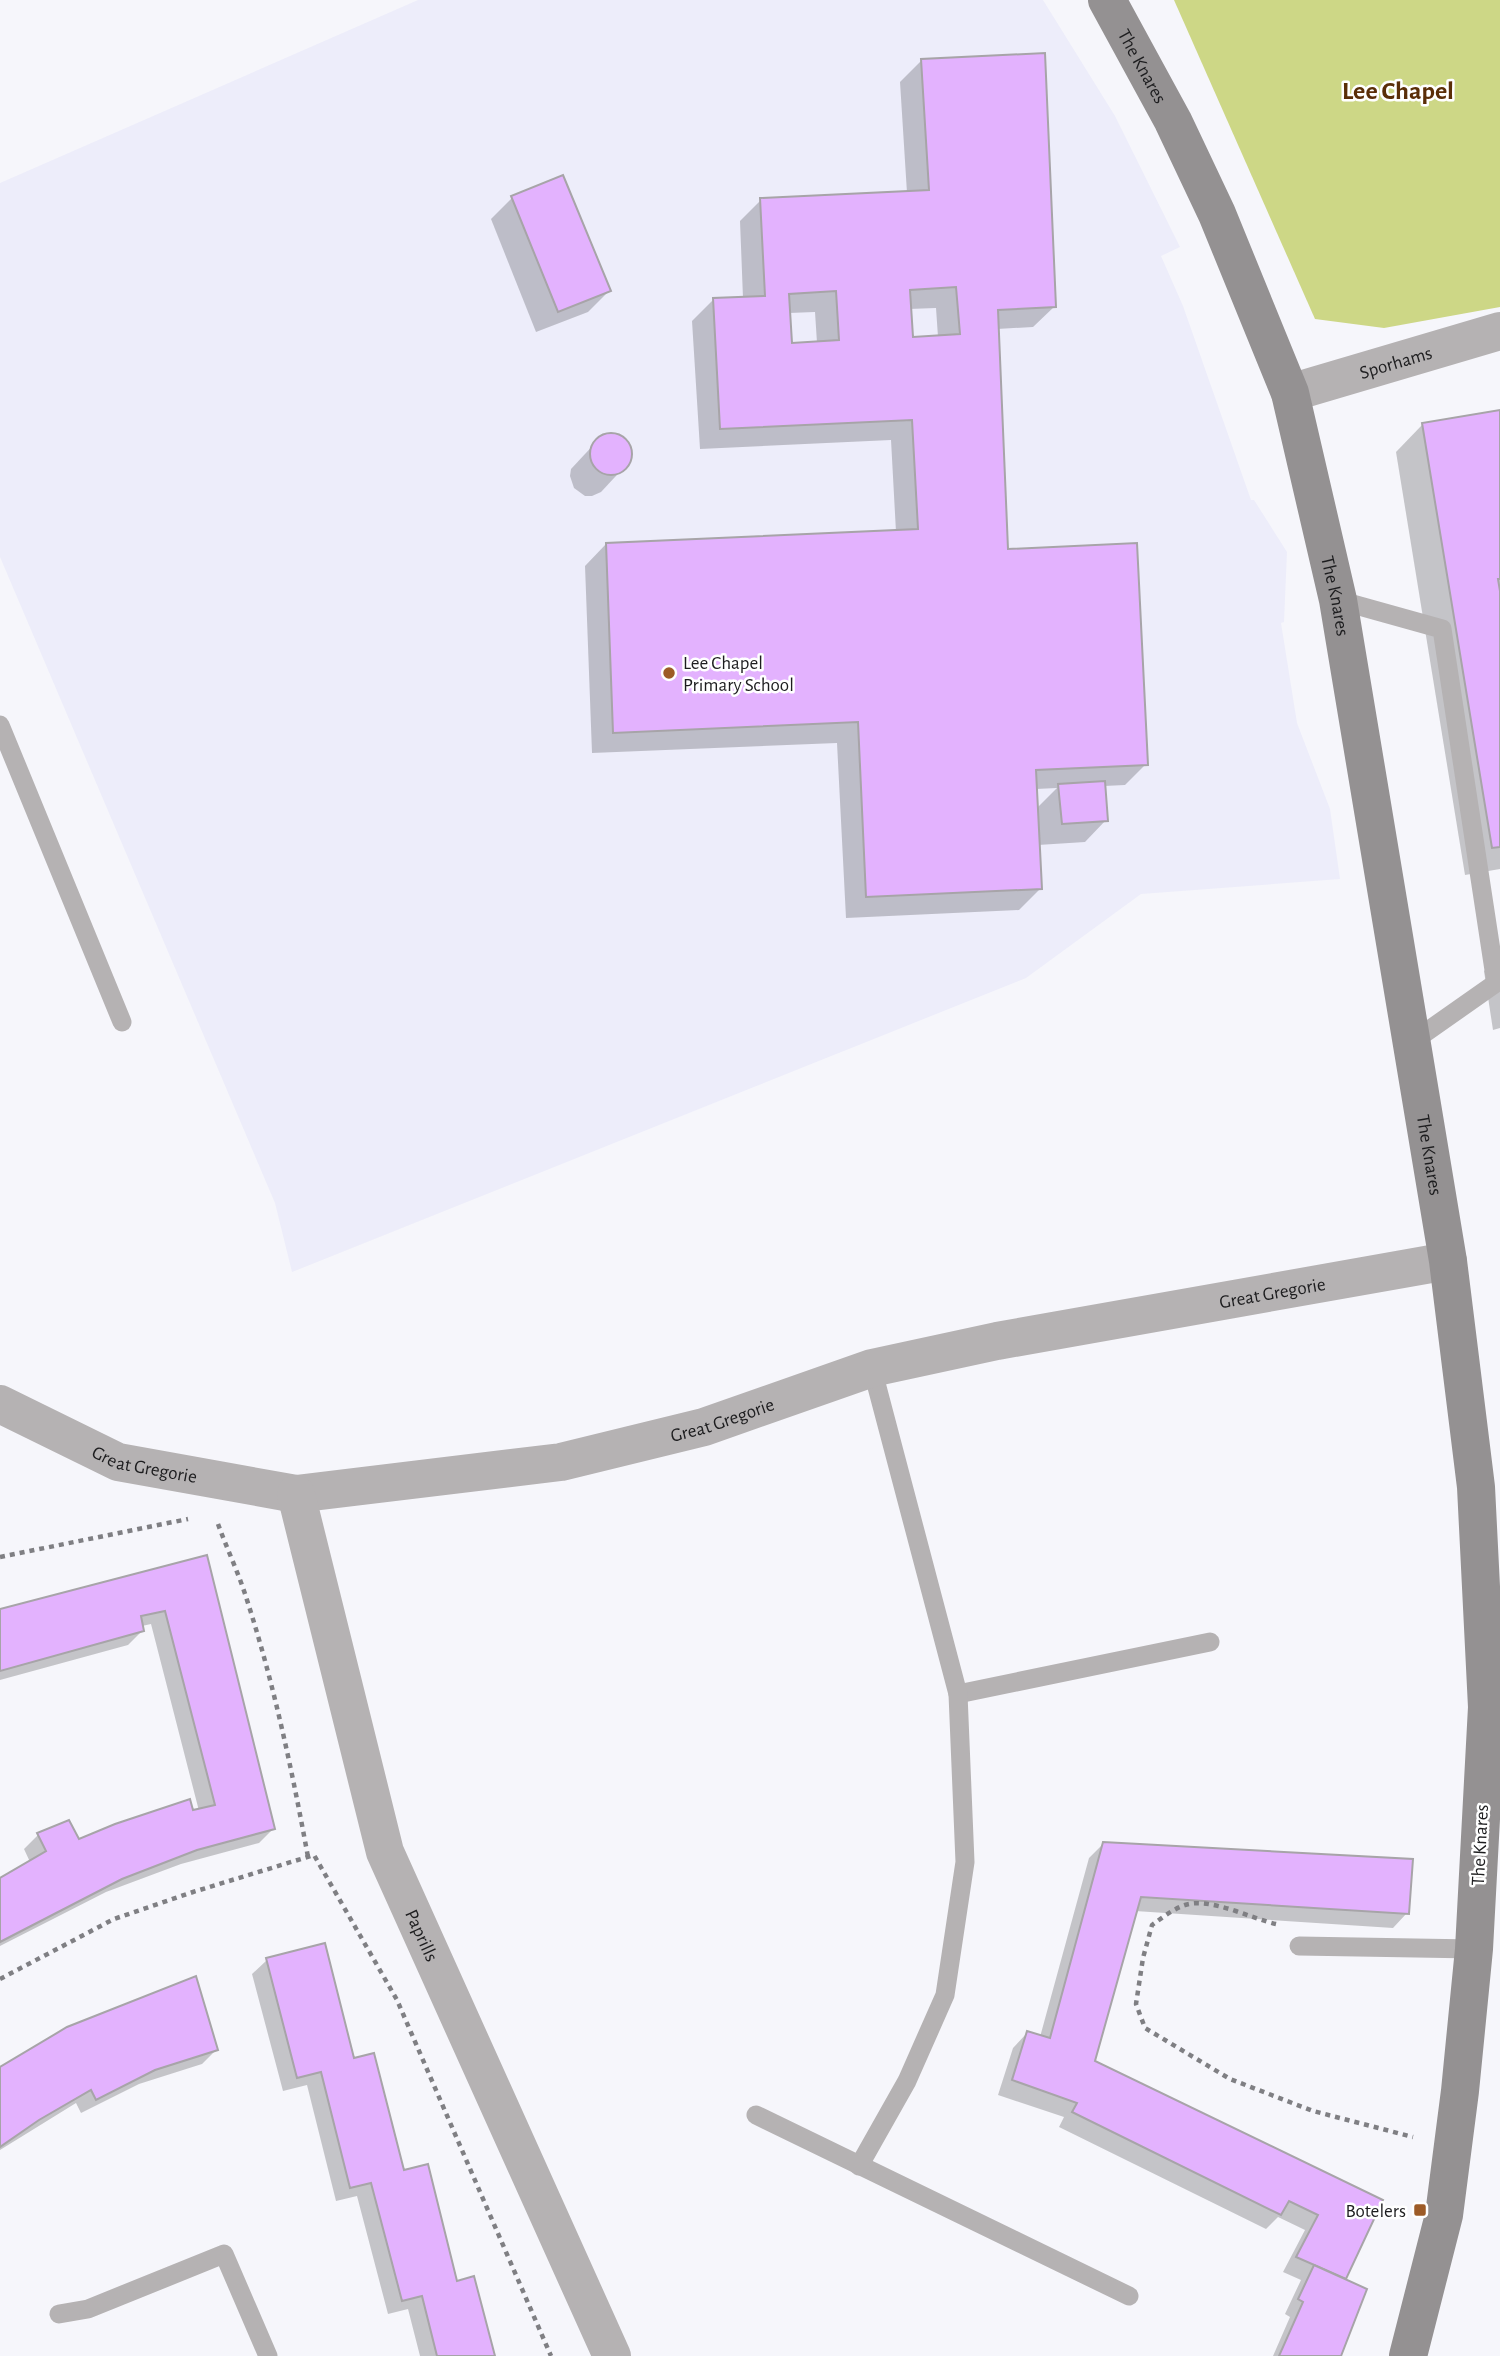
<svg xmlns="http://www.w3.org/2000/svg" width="1500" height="2356" viewBox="0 0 1500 2356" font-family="'Alegreya Sans',sans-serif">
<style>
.built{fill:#ededfa}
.green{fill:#cdd786}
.shadow{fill:#0003;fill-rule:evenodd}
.building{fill:#e3b2fe;stroke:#a7a4a8;stroke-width:2;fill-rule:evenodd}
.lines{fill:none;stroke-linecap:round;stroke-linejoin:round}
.path{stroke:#7f7f83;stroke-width:4.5;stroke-dasharray:5 5;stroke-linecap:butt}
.lane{stroke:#b5b2b3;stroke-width:19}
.street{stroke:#b5b2b3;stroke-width:38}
.secondary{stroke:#949192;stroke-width:38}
.poi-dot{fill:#9d5b27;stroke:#fff;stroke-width:2.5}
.labels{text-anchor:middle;stroke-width:5;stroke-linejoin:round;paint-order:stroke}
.street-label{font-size:19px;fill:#1d1d1f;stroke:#fff}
.poi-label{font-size:19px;fill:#1d1d1f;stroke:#fff;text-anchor:start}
.district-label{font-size:26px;font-weight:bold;fill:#5a2e08;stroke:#fff}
</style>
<rect width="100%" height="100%" fill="#f6f6fb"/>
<path class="built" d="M418,0H1043L1115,116L1180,247L1161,256L1183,306L1251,500H1254L1287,552L1284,622L1281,623L1297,723L1330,809L1340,879L1141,894L1026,978L292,1272L275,1203L0,557V183Z"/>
<path class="green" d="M1174,0H1500V307L1384,328L1315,319Z"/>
<g class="shadow">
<path d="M921,61L1055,306L1033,327L997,329L1006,551L1146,764L1125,785L1104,786L1106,820L1085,842L1038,845L1041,888L1019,910L846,918L837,743L592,753L585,566L606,544L896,532L891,440L700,449L692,321L714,299L743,298L740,221L761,200L907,193L900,82ZM936,308L938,337L911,339L909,309ZM815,312L817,343L790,344L789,313ZM1057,788L1037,808L1036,789Z"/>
<path d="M512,198L609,291L588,312L536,332L491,219Z"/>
<path d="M1500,412V869L1465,875L1396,452L1423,424Z"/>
<path d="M605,436H615L626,443L630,455L629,462L601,492L592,496H585L574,488L570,476L571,469L599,439Z"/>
<path d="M1500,954V1028L1493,1030L1484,971Z"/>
<path d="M205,1557L273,1829L259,1843L181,1864L106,1892L0,1946V1880L30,1862L24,1849L38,1835L79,1841L199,1811L151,1624L142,1626L143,1630L128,1645L0,1680V1611Z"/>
<path d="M1103,1844L1407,1913L1393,1928L1135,1911L1093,2062L1381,2201L1343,2280L1339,2356H1273L1290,2317L1285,2314L1301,2280L1283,2272L1305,2230L1278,2217L1266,2229L1059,2127L1064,2117L998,2095L1013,2048L1027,2033L1040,2037L1089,1858Z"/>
<path d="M267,1960L353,2060L403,2172L493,2356H420L408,2309L388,2314L357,2196L336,2201L307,2085L283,2091L252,1974Z"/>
<path d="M216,2050L202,2064L139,2084L81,2113L76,2103L0,2150V2069Z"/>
</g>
<g class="building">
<path d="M1045,53L1056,307L998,310L1008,549L1137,543L1148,765L1036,770L1042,889L866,897L858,722L613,733L606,543L918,529L912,420L720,429L713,298L765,296L760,198L929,190L921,59ZM956,287L960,334L913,337L910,290ZM836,291L839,340L792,343L789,294Z"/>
<path d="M563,175L611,291L558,312L511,196Z"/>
<path d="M1500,410V579H1498L1500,591V847L1492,848L1422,423Z"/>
<circle cx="611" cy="454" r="21"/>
<path d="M1105,781L1108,821L1062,824L1058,784Z"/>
<path d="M207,1555L275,1829L197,1850L122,1879L0,1942V1878L46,1851L37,1833L69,1820L79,1839L115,1824L190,1799L193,1810L215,1805L165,1611L141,1616L144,1631L0,1671V1609Z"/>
<path d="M1103,1842L1413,1859L1409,1914L1141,1897L1095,2061L1383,2200L1346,2279L1296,2257L1318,2215L1289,2201L1281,2215L1072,2112L1077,2103L1012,2080L1027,2031L1050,2038Z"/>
<path d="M325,1943L354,2058L374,2053L404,2170L428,2164L457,2281L474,2276L495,2356H437L422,2296L402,2301L371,2183L350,2188L321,2072L297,2078L266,1958Z"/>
<path d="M196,1976L218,2050L155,2070L96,2100L91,2090L39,2120L0,2147V2067L67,2027Z"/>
<path d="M1314,2265L1367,2289L1341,2356H1279L1303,2302L1298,2299Z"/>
</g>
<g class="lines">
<g class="path">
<path d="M218,1524C227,1549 239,1574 247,1600C274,1684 292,1770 308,1857"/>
<path d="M0,1557L188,1519"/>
<path d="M1276,1924C1250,1918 1210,1897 1185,1905C1173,1909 1162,1918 1152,1925L1143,1958L1136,2004L1145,2028L1230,2079L1313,2111L1413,2137"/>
<path d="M0,1979L114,1919L193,1892L314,1855L397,2000L551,2356"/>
</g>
<g class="lane">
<path d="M1338,600L1442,629L1496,983L1412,1042"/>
<path d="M0,725L122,1022"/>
<path d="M958,1694L1210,1642"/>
<path d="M1299,1946L1474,1949"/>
<path d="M756,2115L1129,2296"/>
<path d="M859,2166L907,2081L945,1995L965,1862L958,1694L872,1368"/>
<path d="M59,2314L88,2309L224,2254L268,2356"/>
</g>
<g class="street">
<path id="s1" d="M1290,393L1500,331"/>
<path id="s2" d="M0,1404L118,1462L296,1494L561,1462L704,1427L872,1368L997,1341L1448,1261"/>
<path id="s3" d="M296,1494L385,1852L612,2356"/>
</g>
<path class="secondary" id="s4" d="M1107,0L1173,121L1217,214L1290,393L1338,600L1448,1261L1476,1487L1487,1707L1474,1949L1460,2091L1444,2215L1408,2356"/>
</g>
<g class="poi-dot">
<circle cx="669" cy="673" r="7"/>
<rect x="1413" y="2203" width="14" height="14" rx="3.5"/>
</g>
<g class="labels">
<g class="street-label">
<text dy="7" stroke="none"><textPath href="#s4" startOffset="75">The Knares</textPath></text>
<text dy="7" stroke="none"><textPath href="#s1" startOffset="110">Sporhams</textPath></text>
<text dy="7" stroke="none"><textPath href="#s4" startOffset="642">The Knares</textPath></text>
<text dy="7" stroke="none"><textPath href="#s4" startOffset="1209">The Knares</textPath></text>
<text dy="7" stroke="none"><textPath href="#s2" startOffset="1312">Great Gregorie</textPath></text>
<text dy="7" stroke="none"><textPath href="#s2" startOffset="746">Great Gregorie</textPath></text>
<text dy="7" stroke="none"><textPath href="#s2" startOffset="158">Great Gregorie</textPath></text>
<text transform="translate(1479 1845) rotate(-87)" y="7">The Knares</text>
<text dy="7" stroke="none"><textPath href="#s3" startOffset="460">Paprills</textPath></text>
</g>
<g class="poi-label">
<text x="683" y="669">Lee Chapel<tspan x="683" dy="22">Primary School</tspan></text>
<text x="1406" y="2217" text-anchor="end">Botelers</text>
</g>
<g class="district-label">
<text x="1398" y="99">Lee Chapel</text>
</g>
</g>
</svg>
